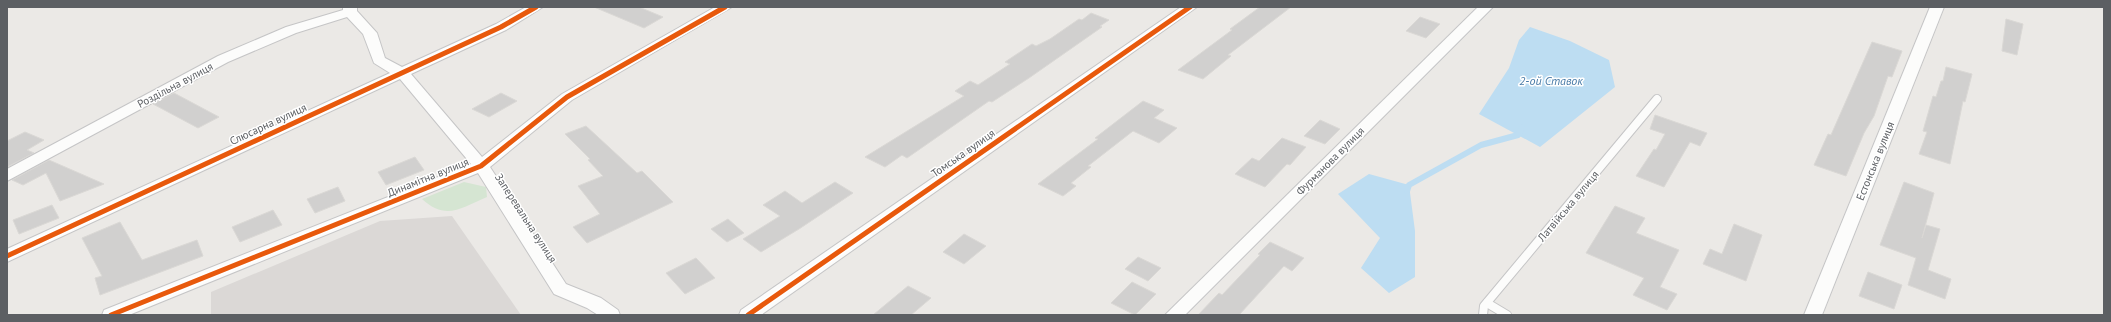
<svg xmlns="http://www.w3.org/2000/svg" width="2111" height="322" viewBox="0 0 2111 322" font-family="'PT Sans',sans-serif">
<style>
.industrial{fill:#dbd8d6}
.green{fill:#d5e5d2}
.water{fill:#bdddf2}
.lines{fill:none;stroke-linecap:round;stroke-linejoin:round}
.stream{stroke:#bdddf2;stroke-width:6}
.building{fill:#d1d0cf;stroke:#dad8d5}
.service-casing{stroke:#c5c5c6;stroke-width:10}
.minor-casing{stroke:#c5c5c6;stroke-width:2}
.service{stroke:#fcfcfb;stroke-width:8}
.minor{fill:#fcfcfb;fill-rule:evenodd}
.cycleway-casing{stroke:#fff;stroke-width:8}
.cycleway{stroke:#e8590c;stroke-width:5}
.labels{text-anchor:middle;stroke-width:3;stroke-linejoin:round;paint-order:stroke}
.street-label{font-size:11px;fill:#5c5f63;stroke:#fff}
.water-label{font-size:12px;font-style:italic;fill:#487aa7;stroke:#fff}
</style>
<rect width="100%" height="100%" fill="#ebe9e6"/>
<path class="industrial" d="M452,216L521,315H211V292L380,221Z"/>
<path class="green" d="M464,182L486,187L487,197C461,208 446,221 422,199Z"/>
<g class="water">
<path d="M1530,27L1570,41L1609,60L1615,87L1540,147L1479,114L1509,68L1519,40Z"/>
<path d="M1369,174L1409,185L1415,231V277L1389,293L1361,268L1380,238L1338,194Z"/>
</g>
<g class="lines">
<path class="stream" d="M1407,191L1409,185L1481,145L1518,135L1522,128"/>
</g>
<g class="building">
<path d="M594,7H639L663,17L644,28Z"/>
<path d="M1260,7H1291L1228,55L1231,56L1203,79L1178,70L1232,30L1230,29Z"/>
<path d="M1091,13L1109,20L1100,26L1102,27L1029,78L992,102L989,101L907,158L902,155L885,167L865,157L964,96L955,91L970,81L978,85L1010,64L1005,62L1032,44L1036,46L1050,39L1079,19L1082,20Z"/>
<path d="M1420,17L1440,24L1426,38L1406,31Z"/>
<path d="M2006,19L2023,24L2017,55L2002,51Z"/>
<path d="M1872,42L1902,51L1892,77L1888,76L1874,116L1864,133L1846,176L1814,165L1828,134L1831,135Z"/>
<path d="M1946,67L1972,74L1965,102L1963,101L1950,164L1919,154L1927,132L1923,131L1933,96L1936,97L1941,81H1943Z"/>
<path d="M174,93L219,117L198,128L153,104Z"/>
<path d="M501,93L517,101L489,117L472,109Z"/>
<path d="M1143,101L1164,110L1154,118L1177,128L1159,143L1133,131L1088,166L1091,167L1071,183L1076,186L1063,196L1038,184L1098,139L1095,138Z"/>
<path d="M1655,115L1707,133L1700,146L1690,142L1664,187L1636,176L1654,149L1656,150L1665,134L1650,129Z"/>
<path d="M1320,120L1340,129L1325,144L1304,136Z"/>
<path d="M586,126L637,173L642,171L673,202L587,243L573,227L600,214L578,186L603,176L588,160L590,159L565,134Z"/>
<path d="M25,132L44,140L27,150L34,153L7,167V141Z"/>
<path d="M1282,138L1306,147L1290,165L1287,164L1265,187L1235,174L1252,158L1259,161Z"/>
<path d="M415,157L424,170L386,185L378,172Z"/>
<path d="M49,160L104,184L60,201L46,173L23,185L12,180Z"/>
<path d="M835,182L853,193L799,229L761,252L743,239L780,216L763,205L785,191L802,203Z"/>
<path d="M1904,182L1934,193L1922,238L1926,225L1940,229L1928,270L1951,279L1945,299L1908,285L1916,258L1880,245Z"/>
<path d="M338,187L345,201L315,213L307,199Z"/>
<path d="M52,205L59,218L19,234L13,220Z"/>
<path d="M1615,206L1645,218L1636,233L1679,250L1660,287L1677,294L1667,310L1633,295L1644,278L1586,253Z"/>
<path d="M273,210L282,225L240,242L232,227Z"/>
<path d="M728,219L744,233L727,242L711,229Z"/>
<path d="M120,222L142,260L197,240L203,256L100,295L95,278L102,276L82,238Z"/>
<path d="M1734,224L1762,235L1746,281L1703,264L1710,249L1722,254Z"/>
<path d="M964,234L986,246L964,264L943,252Z"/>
<path d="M1270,242L1304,258L1292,271L1284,266L1239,315H1198L1219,293L1222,295L1260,255L1258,254Z"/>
<path d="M1138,257L1161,268L1148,281L1125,269Z"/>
<path d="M696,258L715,278L685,294L666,273Z"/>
<path d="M1868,272L1902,285L1894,309L1859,296Z"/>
<path d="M1132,282L1156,294L1135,315L1111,303Z"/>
<path d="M908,286L931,298L911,315H873Z"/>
</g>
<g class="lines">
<g class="service-casing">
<g id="service">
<path d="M1487,303L1507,315"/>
<path d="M1483,315L1484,306L1657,99"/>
</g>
</g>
<g class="minor-casing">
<g id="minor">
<path d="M343,7H357V11L377,33L385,58L402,67L496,24L526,7H543L506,30L411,74L482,157L562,94L715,7H732L572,100L490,167L566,284L601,298L618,310L620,315H598L587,308L554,294L478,173L129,315H102L104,310L471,164L400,79L7,262V249L390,73L374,63L363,34L347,17L296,33L228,62L7,181V169L218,56L286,27L343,10Z"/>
<path d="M1181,7H1197L761,315H739L741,310Z"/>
<path d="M1478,7H1493L1185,315H1165Z"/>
<path d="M1930,7H1944L1822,315H1804Z"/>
</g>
</g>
<use href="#service" class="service"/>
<use href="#minor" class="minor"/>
<g class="cycleway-casing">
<g id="cycleway">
<path d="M7,256L501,27L536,7"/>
<path d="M111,315L481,166L567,97L725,7"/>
<path d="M748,315L1190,7"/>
</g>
</g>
<use href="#cycleway" class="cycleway"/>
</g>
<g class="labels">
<g class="street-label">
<text transform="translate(175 85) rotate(-28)" y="4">Роздільна вулиця</text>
<text transform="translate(268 124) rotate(-25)" y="4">Слюсарна вулиця</text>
<text transform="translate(963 153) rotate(-35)" y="4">Томська вулиця</text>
<text transform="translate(1330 161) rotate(-45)" y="4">Фурманова вулиця</text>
<text transform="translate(1875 161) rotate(-68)" y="4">Естонська вулиця</text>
<text transform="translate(428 177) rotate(-22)" y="4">Динамітна вулиця</text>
<text transform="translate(1568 206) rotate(-50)" y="4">Латвiйська вулиця</text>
<text transform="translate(526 218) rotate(57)" y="4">Заперевальна вулиця</text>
</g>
<g class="water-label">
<text x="1551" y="85">2-ой Ставок</text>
</g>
</g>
<rect width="2111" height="322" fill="none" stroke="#5c5f63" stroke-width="16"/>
</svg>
